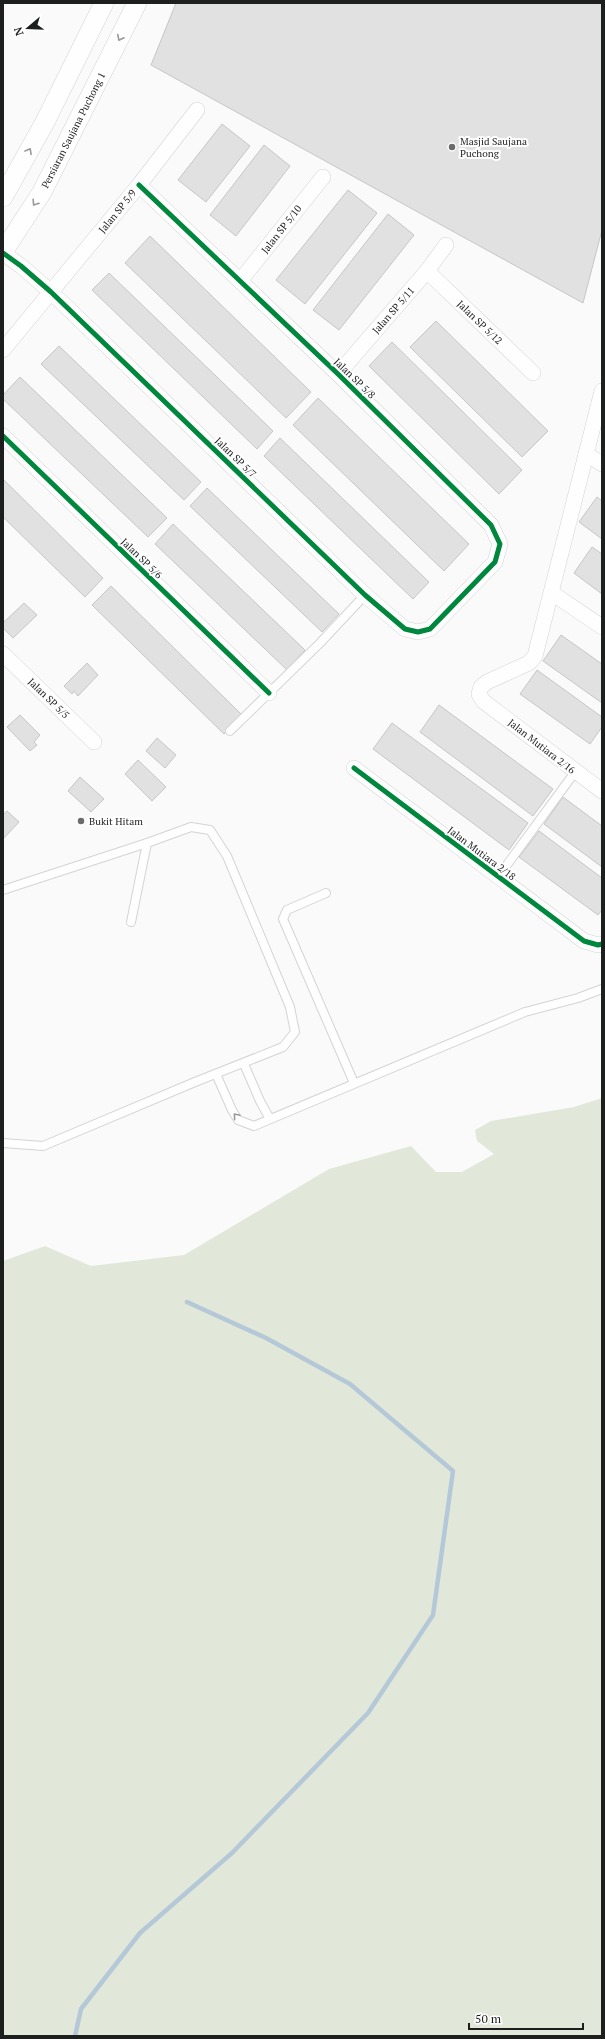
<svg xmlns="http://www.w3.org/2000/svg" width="605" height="2039" viewBox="0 0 605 2039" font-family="'PT Serif',serif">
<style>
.green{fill:#e1e8da}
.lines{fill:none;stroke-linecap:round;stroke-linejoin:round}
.stream{stroke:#b5c8d7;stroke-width:4.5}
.building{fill:#e1e1e1;stroke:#c6c6c6}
.service-casing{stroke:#d4d4d5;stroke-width:10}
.minor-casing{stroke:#d4d4d5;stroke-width:16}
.tertiary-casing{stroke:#d4d4d5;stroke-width:20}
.service{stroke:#fefefe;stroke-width:8}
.minor{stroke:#fefefe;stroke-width:15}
.tertiary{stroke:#fefefe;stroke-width:19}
.cycleway-casing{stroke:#fff;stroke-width:8}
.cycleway{stroke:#00873e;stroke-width:5}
.oneway{stroke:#999}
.poi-dot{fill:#6a6b6b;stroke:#fff;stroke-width:1.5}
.labels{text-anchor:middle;stroke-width:4;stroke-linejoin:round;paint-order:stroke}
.street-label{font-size:10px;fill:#1d1e1e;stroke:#fff}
.poi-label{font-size:10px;fill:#1d1e1e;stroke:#fff;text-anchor:start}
</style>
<rect width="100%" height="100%" fill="#fafafb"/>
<path class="green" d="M602,1098V2036H3V1261L45,1246L91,1266L184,1255L329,1169L411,1146L436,1172H462L494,1154L477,1141L475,1130L491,1121L574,1107Z"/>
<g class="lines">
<path class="stream" d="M75,2036L81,2009L140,1933L232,1853L368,1713L433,1615L453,1471L350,1384L266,1338L187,1302"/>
</g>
<g class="building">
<path d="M176,3H602V230L583,303L151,65Z"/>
<path d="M222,124L250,146L206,202L178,180Z"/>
<path d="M264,145L290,166L236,236L210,215Z"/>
<path d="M348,190L377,213L305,304L276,280Z"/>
<path d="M388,214L414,235L339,330L313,310Z"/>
<path d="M150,236L311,392L286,418L125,263Z"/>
<path d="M109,273L273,431L257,449L92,290Z"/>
<path d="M436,321L548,431L522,457L410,347Z"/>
<path d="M392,342L522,470L499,494L369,366Z"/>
<path d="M59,346L201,482L184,500L41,364Z"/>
<path d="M20,377L167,518L148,537L3,399V395Z"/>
<path d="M318,398L469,544L444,571L293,425Z"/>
<path d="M280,438L429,582L413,599L264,456Z"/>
<path d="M3,479L103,578L85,597L3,517Z"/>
<path d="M207,488L339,614L322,632L190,506Z"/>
<path d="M597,497L602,501V539L579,522Z"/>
<path d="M173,524L305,650L287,670L155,544Z"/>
<path d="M592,547L602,554V594L574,573Z"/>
<path d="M111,586L242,715L224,734L92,605Z"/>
<path d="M24,603L37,615L13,638L3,628V623Z"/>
<path d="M561,635L602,664V703L543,661Z"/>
<path d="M87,663L98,675L78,696L74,691L72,694L64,686Z"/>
<path d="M537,670L602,717V727L590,744L520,694Z"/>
<path d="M439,705L553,789L533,816L420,732Z"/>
<path d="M20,715L40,735L34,742L37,745L30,751L7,727Z"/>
<path d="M392,723L528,823L509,850L373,749Z"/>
<path d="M157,738L176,755L165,768L146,751Z"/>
<path d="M138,760L166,787L152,801L125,774Z"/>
<path d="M80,777L104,799L91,812L68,791Z"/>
<path d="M563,797L602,826V867L544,824Z"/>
<path d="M7,811L19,822L3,839V815Z"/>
<path d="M539,831L602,878V910L598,915L519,857Z"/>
</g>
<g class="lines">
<g class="service-casing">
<g id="service">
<path d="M230,731L320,643L365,595"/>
<path d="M498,877L575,772"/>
<path d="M3,890L147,843L191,827L210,830L227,856L290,1007L295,1032L283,1047L195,1082L43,1146L3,1143"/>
<path d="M326,893L287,910L283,919L354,1083"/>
<path d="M131,922L147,843"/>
<path d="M244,1064L260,1101L270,1119"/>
<path d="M216,1074L232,1110L238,1120L254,1126L525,1012L578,998L602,989"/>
</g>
</g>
<g class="minor-casing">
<g id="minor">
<path d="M3,253L21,266L51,292L365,595L405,629L418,632L430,629L495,562L500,544L491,525L338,374L139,185"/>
<path d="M427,271L533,373"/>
<path d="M240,281L323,177"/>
<path d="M3,350L139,185L197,110"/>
<path d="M338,374L427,271L446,245"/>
<path d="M602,391L535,656L529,663L487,682L481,687L479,694L483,701L602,791"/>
<path d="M3,436L269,693"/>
<path d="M586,454L602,464"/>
<path d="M552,593L602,627"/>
<path d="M3,654L94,742"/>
<path d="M354,768L584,941L598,945L602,944"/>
</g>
</g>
<g class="tertiary-casing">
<g id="tertiary">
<path d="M3,197L45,122L104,3"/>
<path d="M3,252L42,192L137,3"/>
</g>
</g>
<use href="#service" class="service"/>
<use href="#minor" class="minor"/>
<use href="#tertiary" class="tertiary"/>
<g class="cycleway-casing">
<g id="cycleway">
<path d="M3,253L21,266L51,292L365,595L405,629L418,632L430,629L495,562L500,544L491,525L338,374L139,185"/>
<path d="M3,436L269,693"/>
<path d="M354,768L584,941L598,945L602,944"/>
</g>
</g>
<use href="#cycleway" class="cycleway"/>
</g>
<defs><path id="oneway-chevron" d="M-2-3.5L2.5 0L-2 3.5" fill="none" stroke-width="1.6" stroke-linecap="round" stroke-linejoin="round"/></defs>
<g class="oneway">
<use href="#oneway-chevron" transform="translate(120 38) rotate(117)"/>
<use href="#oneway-chevron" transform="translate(29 151) rotate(-61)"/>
<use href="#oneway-chevron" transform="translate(35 203) rotate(123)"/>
<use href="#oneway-chevron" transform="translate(236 1116) rotate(-130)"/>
</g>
<g class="poi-dot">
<circle cx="452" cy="147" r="4"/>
<circle cx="81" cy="821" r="4"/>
</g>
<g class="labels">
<g class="street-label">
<text transform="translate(73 130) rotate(-63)" y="4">Persiaran Saujana Puchong 1</text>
<text transform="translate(117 211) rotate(-51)" y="4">Jalan SP 5/9</text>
<text transform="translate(281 229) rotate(-52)" y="4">Jalan SP 5/10</text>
<text transform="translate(393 310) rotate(-49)" y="4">Jalan SP 5/11</text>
<text transform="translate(480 322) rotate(44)" y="4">Jalan SP 5/12</text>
<text transform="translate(355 378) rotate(44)" y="4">Jalan SP 5/8</text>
<text transform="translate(236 457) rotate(44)" y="4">Jalan SP 5/7</text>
<text transform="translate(142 558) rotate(44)" y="4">Jalan SP 5/6</text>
<text transform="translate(49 698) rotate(44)" y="4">Jalan SP 5/5</text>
<text transform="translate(542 746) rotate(38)" y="4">Jalan Mutiara 2/16</text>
<text transform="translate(482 853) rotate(37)" y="4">Jalan Mutiara 2/18</text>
</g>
<g class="poi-label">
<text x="460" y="145">Masjid Saujana<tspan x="460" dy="12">Puchong</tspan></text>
<text x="89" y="825">Bukit Hitam</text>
</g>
</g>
<rect width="605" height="2039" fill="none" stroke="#1d1e1e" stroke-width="8"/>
<g transform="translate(28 28) rotate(251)" stroke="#ffffff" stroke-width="3" paint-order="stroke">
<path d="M0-3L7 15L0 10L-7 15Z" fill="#1d1e1e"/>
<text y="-6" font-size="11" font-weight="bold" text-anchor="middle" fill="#1d1e1e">N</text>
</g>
<path d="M469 2023v6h114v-6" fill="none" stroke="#1d1e1e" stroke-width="2"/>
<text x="475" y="2023" font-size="12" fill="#1d1e1e" stroke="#ffffff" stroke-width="3" paint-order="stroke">50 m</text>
</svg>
